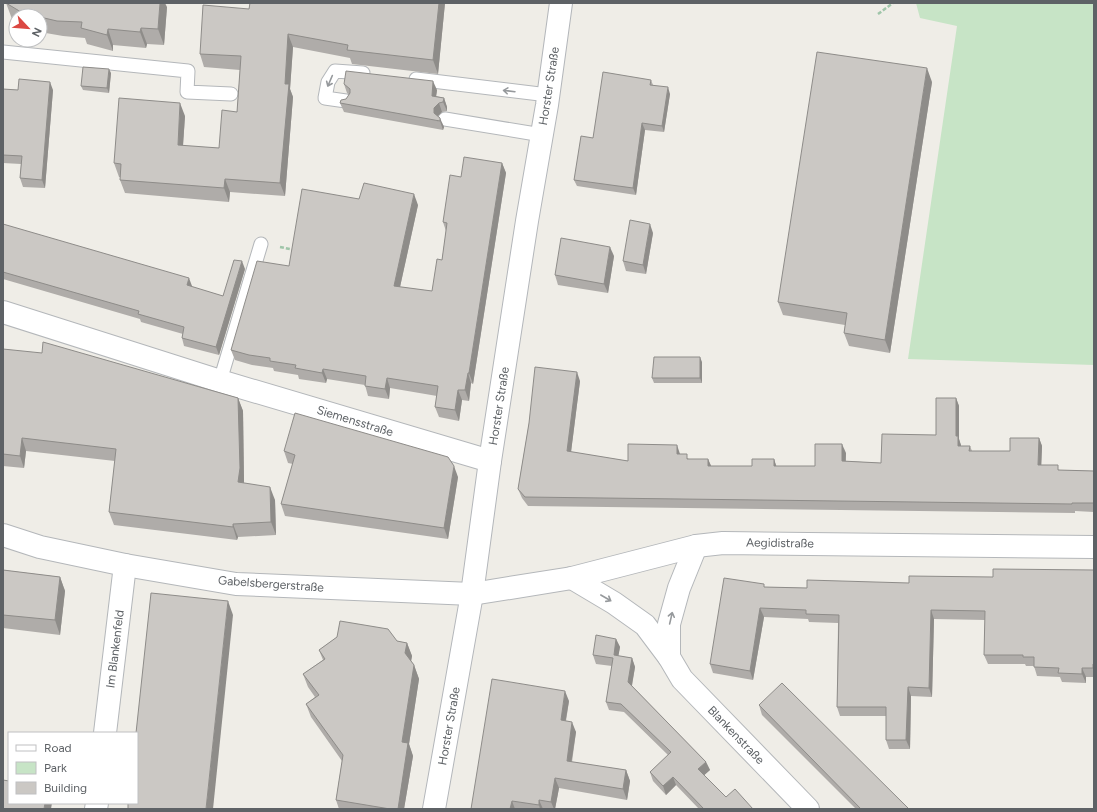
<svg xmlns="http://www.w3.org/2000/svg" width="1097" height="812" viewBox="0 0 1097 812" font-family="Figtree,sans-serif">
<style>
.green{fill:#c7e4c6}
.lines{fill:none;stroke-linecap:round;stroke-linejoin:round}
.service-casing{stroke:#b4b7ba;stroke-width:15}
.minor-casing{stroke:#b4b7ba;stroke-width:24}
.tertiary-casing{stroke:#b4b7ba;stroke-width:24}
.secondary-casing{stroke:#b3b6ba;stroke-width:24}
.path{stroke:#9fc5a9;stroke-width:2.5;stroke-dasharray:4 2;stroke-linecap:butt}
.service{stroke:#fff;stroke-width:13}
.minor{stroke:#fff;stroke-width:22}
.tertiary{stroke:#fff;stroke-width:22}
.secondary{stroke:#fff;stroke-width:22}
.wall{fill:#afaca9}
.shaded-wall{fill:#8e8c89}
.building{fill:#cbc8c4;stroke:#8e8c89}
.oneway{stroke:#96999c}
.labels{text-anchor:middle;stroke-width:3.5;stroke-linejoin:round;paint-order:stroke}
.street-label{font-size:12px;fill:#5e6266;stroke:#fff}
</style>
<rect width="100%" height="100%" fill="#efede7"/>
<path class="green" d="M916,3H1094V365L908,359L957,26L920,18Z"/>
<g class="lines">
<g class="service-casing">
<g id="service">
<path d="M3,52L188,71L187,92L231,94"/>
<path d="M416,79L548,95"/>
<path d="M346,101L325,98L328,82L335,71L363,73"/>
<path d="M445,119L542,135"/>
<path d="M220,381L261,244"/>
</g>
</g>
<g class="minor-casing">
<g id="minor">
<path d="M3,312L220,381L490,461"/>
<path d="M3,535L40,547L125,565L236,584L472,594"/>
<path d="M572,578L614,603L645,625L669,657L682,679L808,809"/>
<path d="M669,657V624L679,588L696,546"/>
<path d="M105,733L125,565"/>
<path d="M96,809L97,803"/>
</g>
</g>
<g class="tertiary-casing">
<path id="tertiary" d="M472,594L572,578L696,546L723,543L1094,547"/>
</g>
<g class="secondary-casing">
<path id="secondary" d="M434,809L472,594L490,461L527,221L547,105L561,3"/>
</g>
<g class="path">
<path d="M878,14L893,3"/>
<path d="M280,247L294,250"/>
</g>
<use href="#service" class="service"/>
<use href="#minor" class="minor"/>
<use href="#tertiary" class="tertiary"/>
<use href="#secondary" class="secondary"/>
</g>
<g class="wall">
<path d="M6,3L167,7L164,45L147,44L146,48L113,45V51L87,44L85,38L63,36L40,32V16H16V21L12,19Z"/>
<path d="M250,3H445L438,74L352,64L350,58L293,47L290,89L293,97L285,196L230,192L229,202L125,193L120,180V177H119L114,163L185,116L183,146L219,148L237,112L240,70L204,67L200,54L249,9Z"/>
<path d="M111,73L109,93L83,90L81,86Z"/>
<path d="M651,80L653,85L670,94L664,132L645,130L636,195L577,186L574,180L593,138Z"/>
<path d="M932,82L890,353L849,346L844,333L845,325L783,315L778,302Z"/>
<path d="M344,84L437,90L436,96L444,98L447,107V111L442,112L438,116L444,127L443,130L344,112L340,103L346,99L349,95L347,93Z"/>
<path d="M3,89L18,90H53L45,188L23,187L20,178L21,164L3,163Z"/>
<path d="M502,163L506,173L473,384L471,383L469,401L462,400L459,421L439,417L435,407L437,396L390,388L389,399L368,396L365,385L327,379L326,383L299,379L298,375L274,371L273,368L252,365L235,360L231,350L289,266L359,199L418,205L400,287L432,291L442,260L446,231L443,222L461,177Z"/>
<path d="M3,224L192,286V287L223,296L245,269L219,355L184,346L182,338L183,334L141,322L140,319L3,279Z"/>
<path d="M653,233L646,274L626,271L623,261Z"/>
<path d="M614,256L608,293L558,285L555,275Z"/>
<path d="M3,349L238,398L243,411L244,483L275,500L276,535L238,537L237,540L114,525L109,512L115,461L26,451L24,468L3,466Z"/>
<path d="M702,362V383H654L652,378Z"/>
<path d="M580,381L571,452L628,461L680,454L689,459H708L711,466H752L774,459L776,466H815L846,453V461L881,463L936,435L956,398L959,406V439L961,446H970L972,451H1010L1039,438L1042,446L1041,465L1060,470L1094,471V512L1075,511V513L528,506L522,498L518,489L529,423Z"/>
<path d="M284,451L458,477L448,539L285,516L281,504L293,464L288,463Z"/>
<path d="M3,570L60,577L65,591L60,635L3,628Z"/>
<path d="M1094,570V677H1086V683L1062,682L1060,677L1037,676L1034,666H1026L1025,664H988L984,655L985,620L934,619L932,697L911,696L910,749H889L886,740V716H840L837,707L838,623L809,622L808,619L764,617L753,680L713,673L710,664L765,587L807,588L909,583Z"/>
<path d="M337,637L397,641L407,643L412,656L411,661L414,665L419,679L409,744L413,756L404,809H339L336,800L342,761L311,717L306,704L315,697L308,687L303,674L323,660L319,650Z"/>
<path d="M616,639L620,647L618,656L632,658L635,667L632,686L706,762L710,770L704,775L726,797L753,809H699L676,785L666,795L653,781L650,772L668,755L624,712L609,710L606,702L612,666L596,664L593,655Z"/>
<path d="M569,701L566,721L576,732L572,762L626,770L630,781L627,800L559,788L555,809H471Z"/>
<path d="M759,705L909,809H856L762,715Z"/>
</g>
<g class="shaded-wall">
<path d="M160,3H165L167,7L164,45L158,29Z"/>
<path d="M439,3H445L438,74L433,60Z"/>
<path d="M141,28L147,44L146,48L140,32Z"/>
<path d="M108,29L113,45V51L107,35Z"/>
<path d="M288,34L293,47L290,89L293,97L285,196L280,183L285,84Z"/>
<path d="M927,68L932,82L890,353L885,340Z"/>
<path d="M109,69L111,73L109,93L107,88Z"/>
<path d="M433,81L437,90L435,105L432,96Z"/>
<path d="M50,82L53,90L45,188L42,180Z"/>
<path d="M668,87L670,94L664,132L662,126Z"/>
<path d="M444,98L447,107V111L443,102Z"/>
<path d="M180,103L185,116L182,159L178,145Z"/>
<path d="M439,103L442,112L437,117L438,122L434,113V108Z"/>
<path d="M440,118L444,127L443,130L440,121Z"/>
<path d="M642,123L645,130L636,195L633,188Z"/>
<path d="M502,163L506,173L473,384L469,373Z"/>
<path d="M225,179L230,192L229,202L224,188Z"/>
<path d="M414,194L418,205L398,296L394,286Z"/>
<path d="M650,224L653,233L646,274L643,265Z"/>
<path d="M610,247L614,256L608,293L604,284Z"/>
<path d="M242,261L245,269L219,355L216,347Z"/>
<path d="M189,278L192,286L190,293L187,285Z"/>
<path d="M700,357L702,362V383L700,378Z"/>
<path d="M323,369L327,379L326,383L322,373Z"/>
<path d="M577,372L580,381L570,460L567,451Z"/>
<path d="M468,373L471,383L469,401L465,390Z"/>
<path d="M387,378L390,388L389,399L385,389Z"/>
<path d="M458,390L462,400L459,421L455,410Z"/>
<path d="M238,398L243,411L244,481L243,495L238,482Z"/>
<path d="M956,398L959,406V439L961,445V454L958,446L956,436Z"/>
<path d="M22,438L26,451L24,468L20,456Z"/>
<path d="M1039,438L1042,446L1041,474L1038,465Z"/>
<path d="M842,444L846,453L845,470L842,461Z"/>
<path d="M677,445L680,454H677Z"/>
<path d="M708,459L712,468L708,466Z"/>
<path d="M774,459L777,468L774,466Z"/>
<path d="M454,466L458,477L448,539L444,528Z"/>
<path d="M270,487L275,500L276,535L271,522Z"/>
<path d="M233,524L238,537L237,540L233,527Z"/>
<path d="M60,577L65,591L60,635L55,620Z"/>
<path d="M228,601L233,615L213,809H206Z"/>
<path d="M760,608L764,617L753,680L750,671Z"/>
<path d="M931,610L934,619L932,697L929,688Z"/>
<path d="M616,639L620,647L617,664L614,655Z"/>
<path d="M407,643L412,656L410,667L405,653Z"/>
<path d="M632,658L635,667L631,690L628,682Z"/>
<path d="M414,665L419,679L409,744L413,756L404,809H398L402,742Z"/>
<path d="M1082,668L1086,677V683L1082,674Z"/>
<path d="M908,687L911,696L910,749L906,740Z"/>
<path d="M565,691L569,701L564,730L561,720Z"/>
<path d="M572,722L576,732L570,771L567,761Z"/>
<path d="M706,762L710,770L701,778L698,769Z"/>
<path d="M626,770L630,781L627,800L623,789Z"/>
<path d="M673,777L676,785L666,795L663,786Z"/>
<path d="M555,778L559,788L555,809H554L551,802Z"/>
<path d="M539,800L543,809H540L539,805Z"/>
<path d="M512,801L515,809H510Z"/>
<path d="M45,803H52L51,809H44Z"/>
</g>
<g class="building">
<path d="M6,3H160L158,29L141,28L140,32L108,29L107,35L81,28L82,22L57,21L40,17V16H31L21,12Z"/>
<path d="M250,3H439L433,60L347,50L348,45L288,34L285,84H289L280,183L225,179L224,188L120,180L121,164L114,163L119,98L180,103L178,145L219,148L222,110L237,112L241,56L200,54L203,5L249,9Z"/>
<path d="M817,52L927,68L885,340L844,333L847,313L778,302Z"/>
<path d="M83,67L109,69L107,88L81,86Z"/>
<path d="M346,71L433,81L432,96L444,98L443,102L439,103L434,108V113L440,118V121L340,103L341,100L346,99L350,93V89L344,84Z"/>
<path d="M603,72L651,80L650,85L668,87L662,126L642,123L633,188L574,180L581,136L593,138Z"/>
<path d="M19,79L50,82L42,180L20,178L22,156L3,155V89L18,90Z"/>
<path d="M464,157L502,163L469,373H468L465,390H458L455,410L435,407L438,386L387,378L385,389L365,386L366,376L323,369L322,373L295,368L296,365L270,361V358L249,355L231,350L257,261L289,266L302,189L359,199L364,183L414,194L394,286L432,291L437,259L442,260L447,223L443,222L450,175L461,177Z"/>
<path d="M630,220L650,224L643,265L623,261Z"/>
<path d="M3,224L189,278L187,285L223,296L234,260L242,261L216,347L182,338L184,327L138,314L139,311L3,272Z"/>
<path d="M561,238L610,247L604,284L555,275Z"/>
<path d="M43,342L238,398L240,468L238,482L270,487L271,522L233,524V527L109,512L116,449L22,438L20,456L3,454V349L42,353Z"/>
<path d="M654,357H700V378H652Z"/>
<path d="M535,367L577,372L567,451L628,461V444L677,445V454H687V459H708V466H752V459H774V466H815V444H842V461L881,463L882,434L936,435V398H956V436H958V446H970L969,451H1010V438H1039L1038,465H1058V470L1094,471V503H1072V504L525,497L518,489L529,423Z"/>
<path d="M295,413L448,457L454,466L444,528L281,504L295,455L284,451Z"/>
<path d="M993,569L1094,570V664H1093V668H1082V674L1058,673L1059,668L1034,667V657H1023V655H984L985,611L931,610L929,688L908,687L906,740H886V707H837L839,615L806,614V610L760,608L750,671L710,664L724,578L764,584V587L807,588V580L909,583V576L993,577Z"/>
<path d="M3,570L60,577L55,620L3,615Z"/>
<path d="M151,593L228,601L206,809H128V803H137V733H136Z"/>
<path d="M340,621L388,629L397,641L407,643L405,653L414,665L402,742L408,743L398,809H390L336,800L343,755L306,704L319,695L303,674L325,659L319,650L337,637Z"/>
<path d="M596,635L616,639L614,655L632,658L628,682L706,762L698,769L726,797L735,789L753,809H704L673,777L663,786L650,772L671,752L621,704L606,702L613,658L593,655Z"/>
<path d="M492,679L565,691L561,720L572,722L567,761L626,770L623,789L555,778L551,802L539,800V805L512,801L510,809H471Z"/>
<path d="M782,683L909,809H861L759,705Z"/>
<path d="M3,780L9,781V803H45L44,809H3Z"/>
</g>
<defs><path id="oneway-shaft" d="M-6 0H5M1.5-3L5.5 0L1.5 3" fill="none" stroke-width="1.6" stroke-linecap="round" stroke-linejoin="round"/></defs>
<g class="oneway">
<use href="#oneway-shaft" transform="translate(330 81) rotate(113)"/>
<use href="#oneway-shaft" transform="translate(509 91) rotate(-173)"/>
<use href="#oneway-shaft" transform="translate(606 598) rotate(30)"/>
<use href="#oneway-shaft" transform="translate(671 618) rotate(-77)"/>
</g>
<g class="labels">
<g class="street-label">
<text transform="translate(549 86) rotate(-81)" y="4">Horster Straße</text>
<text transform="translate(499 406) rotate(-81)" y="4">Horster Straße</text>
<text transform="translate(355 421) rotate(17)" y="4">Siemensstraße</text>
<text transform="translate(780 543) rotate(1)" y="4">Aegidistraße</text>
<text transform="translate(271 584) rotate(4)" y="4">Gabelsbergerstraße</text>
<text transform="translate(115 649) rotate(-83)" y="4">Im Blankenfeld</text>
<text transform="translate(449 726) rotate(-80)" y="4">Horster Straße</text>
<text transform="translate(736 735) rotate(46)" y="4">Blankenstraße</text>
</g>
</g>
<rect width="1097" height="812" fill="none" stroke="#5e6266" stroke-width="8"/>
<rect x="8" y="732" width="130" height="72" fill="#ffffff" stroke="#bfc0c2"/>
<rect x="16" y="745" width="20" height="6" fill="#ffffff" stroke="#bfc0c2"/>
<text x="44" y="752" font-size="12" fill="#5e6266">Road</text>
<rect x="16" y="762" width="20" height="12" fill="#c7e4c6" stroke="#bfc0c2"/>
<text x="44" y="772" font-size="12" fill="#5e6266">Park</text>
<rect x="16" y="782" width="20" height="12" fill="#cbc8c4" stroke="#bfc0c2"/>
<text x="44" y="792" font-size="12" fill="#5e6266">Building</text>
<g transform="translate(28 28) rotate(116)"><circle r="19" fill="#ffffff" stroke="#bfc0c2"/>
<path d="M0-3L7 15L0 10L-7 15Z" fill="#db4742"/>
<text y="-6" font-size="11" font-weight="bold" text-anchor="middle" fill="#5e6266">N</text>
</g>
</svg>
